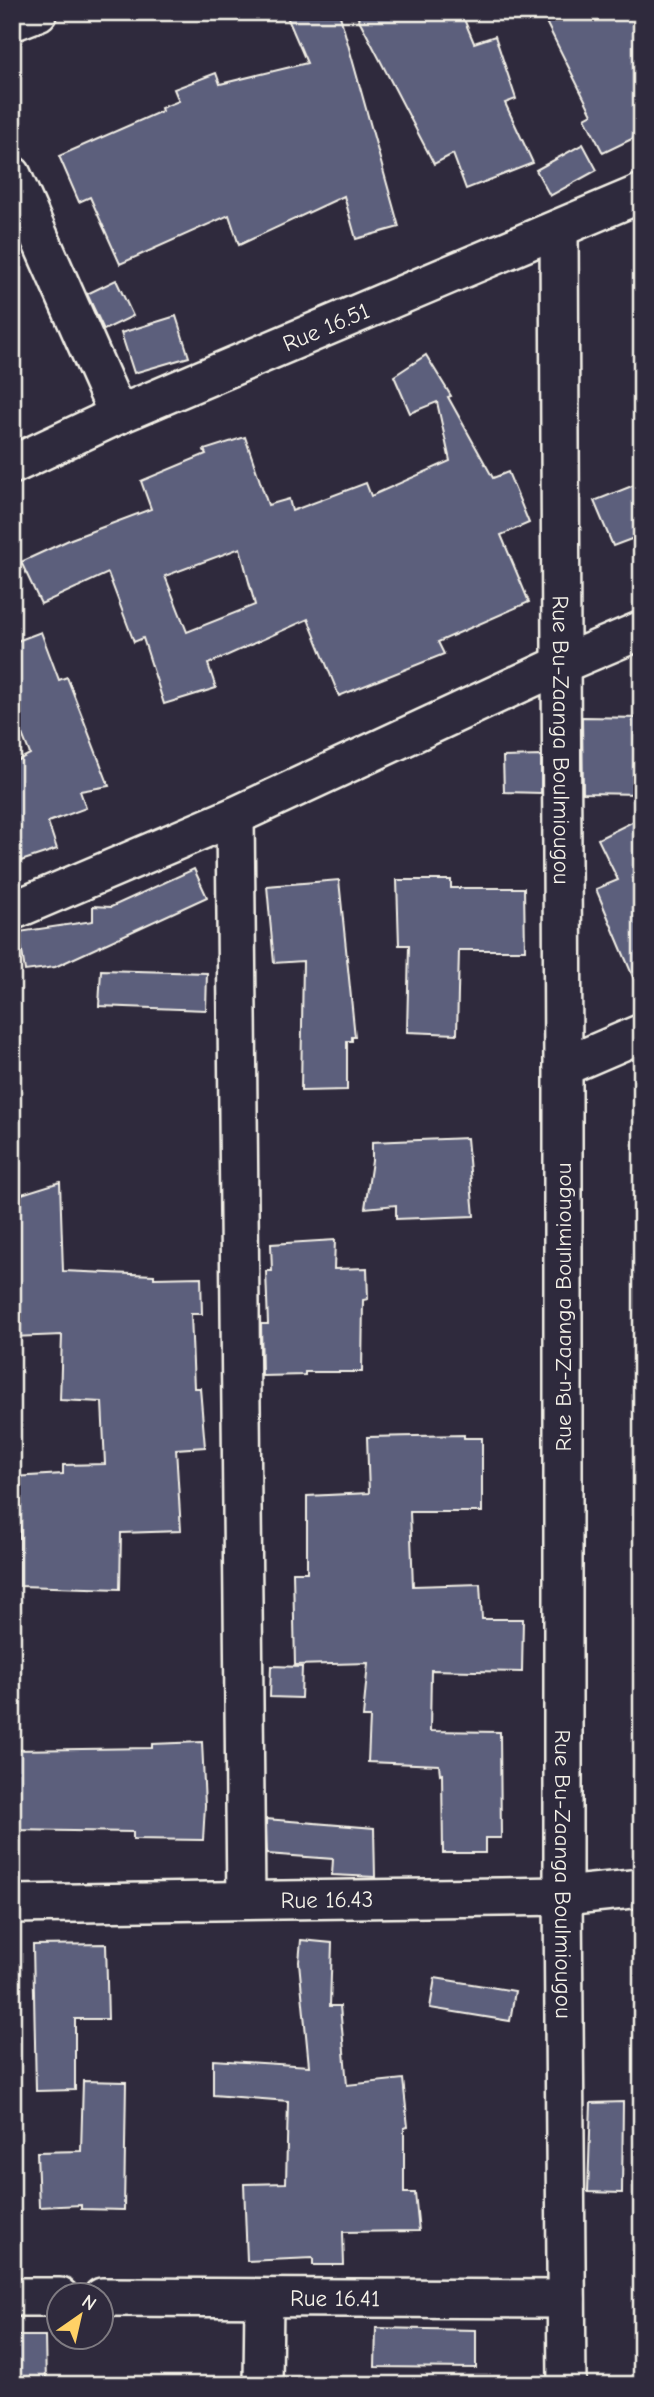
<svg xmlns="http://www.w3.org/2000/svg" width="654" height="2397" viewBox="0 0 654 2397" font-family="'Comic Neue',sans-serif">
<style>
.building{fill:#5c5e7b;stroke:#f4f1e8;stroke-width:2;fill-rule:evenodd}
.lines{fill:none;stroke-linecap:round;stroke-linejoin:round}
.street-casing{stroke:#f4f1e8;stroke-width:42}
.street{stroke:#2f2a3d;stroke-width:37}
.labels{text-anchor:middle;stroke-width:5;stroke-linejoin:round;paint-order:stroke}
.street-label{font-size:23px;fill:#f4f1e8;stroke:#2f2a3d}
</style>
<rect width="100%" height="100%" fill="#2f2a3d"/>
<filter id="ink" filterUnits="userSpaceOnUse"><feTurbulence type="fractalNoise" baseFrequency=".0143" numOctaves="2"/><feDisplacementMap in="SourceGraphic" scale="14" xChannelSelector="R" yChannelSelector="G"/><feConvolveMatrix kernelMatrix="1 2 1 2 8 2 1 2 1" color-interpolation-filters="sRGB"/></filter>
<g filter="url(#ink)">
<g class="building">
<path d="M285,12H339L399,227L356,239L344,196L239,245L229,215L120,264L90,197L79,202L59,156L162,111L161,108L179,101L174,89L216,73L220,84L307,63Z"/>
<path d="M355,12H461L474,43L495,36L516,99L505,103L533,163L466,189L453,154L434,164Z"/>
<path d="M567,12H642V134L603,153L585,118L592,114L546,22Z"/>
<path d="M583,144L597,170L550,196L536,170Z"/>
<path d="M116,280L133,316L104,330L87,294Z"/>
<path d="M176,316L189,357L134,373L121,333Z"/>
<path d="M426,355L451,396L448,397L493,478L508,472L529,523L501,535L529,602L438,642L444,654L339,696L308,619L208,664L216,688L164,704L143,638L134,642L108,573L41,604L21,562L71,539L151,509L141,481L206,454L204,450L245,437L268,505L289,499L292,511L366,483L371,496L450,461L437,402L410,413L394,376ZM240,548L255,605L187,632L165,576Z"/>
<path d="M642,482V535L613,546L594,501Z"/>
<path d="M41,632L59,680L67,677L109,786L80,791L86,808L48,822L57,849L21,861L12,835V763L30,754L12,709V643Z"/>
<path d="M582,717L642,718V794L583,793Z"/>
<path d="M541,756V793L504,792L503,757Z"/>
<path d="M642,817V998L596,889L618,880L598,839Z"/>
<path d="M194,869L207,897L55,967L25,971L19,932L93,921V906L111,907Z"/>
<path d="M339,880L355,1037H352V1041H347V1090L301,1091L303,961L274,963L267,886Z"/>
<path d="M397,880H451V888H524L525,950H459L457,1034L407,1032L409,945H399Z"/>
<path d="M101,970L207,973L206,1010L99,1006Z"/>
<path d="M467,1138L474,1216L396,1219V1205L365,1208L372,1161V1142Z"/>
<path d="M60,1182L63,1271L154,1275V1278L201,1277L202,1314H191L194,1388H200L205,1447L176,1449L181,1531L121,1533L120,1589L20,1586V1526L12,1527V1477L63,1474V1465L105,1464L102,1402L60,1400L62,1335L12,1337V1197Z"/>
<path d="M335,1240L334,1269L367,1268L368,1299L363,1300L362,1372H305V1375L262,1376L261,1324H268L266,1271H272L271,1244Z"/>
<path d="M464,1435V1438H482V1512H410L413,1586L480,1584L482,1619H523L522,1672L431,1670L430,1731L500,1732L501,1838H485V1853H443L442,1773L440,1774L439,1765L368,1762L370,1717H363L368,1663L295,1665L293,1572H307V1496L369,1493L367,1437Z"/>
<path d="M271,1666L302,1667L301,1698L270,1697Z"/>
<path d="M202,1742L205,1805L203,1840L133,1839V1832L12,1830V1750L152,1748V1744Z"/>
<path d="M266,1819L374,1828L375,1877L332,1875L333,1859L267,1854Z"/>
<path d="M301,1940L332,1943L330,2006H340L347,2085L403,2079L408,2127L404,2128V2193H415L419,2231L343,2232L344,2265H313V2258L247,2261L244,2184L286,2183L288,2101L213,2095V2060L309,2066L299,1962Z"/>
<path d="M106,1944L108,2019H75V2090L36,2091L33,1945Z"/>
<path d="M435,1978L515,1991L510,2021L430,2008Z"/>
<path d="M83,2081L126,2082L124,2210L81,2209V2205L39,2207L37,2152L81,2151Z"/>
<path d="M623,2102L622,2193L588,2192L591,2103Z"/>
<path d="M376,2328L476,2330V2368L375,2367Z"/>
<path d="M12,2336H45L46,2385H12Z"/>
</g>
<g class="lines">
<g class="street-casing">
<g id="street">
<path d="M12,22L38,12"/>
<path d="M12,175L118,415"/>
<path id="s1" d="M559,229L563,1067V1896L567,2385"/>
<path id="s2" d="M12,465L118,415L642,193"/>
<path d="M235,816L246,1900"/>
<path d="M12,911L235,816L562,664L642,630"/>
<path d="M563,1067L642,1033"/>
<path id="s3" d="M12,1904L563,1896L642,1888"/>
<path d="M12,2297H60"/>
<path id="s4" d="M102,2297L566,2299"/>
<path d="M263,2385L264,2298"/>
</g>
</g>
<use href="#street" class="street"/>
</g>
</g>
<g class="labels">
<g class="street-label">
<text dy="8" stroke="none"><textPath href="#s2" startOffset="343">Rue 16.51</textPath></text>
<text dy="8" stroke="none"><textPath href="#s1" startOffset="511">Rue Bu-Zaanga Boulmiougou</textPath></text>
<text transform="translate(563 1307) rotate(-90)" y="8">Rue Bu-Zaanga Boulmiougou</text>
<text dy="8" stroke="none"><textPath href="#s1" startOffset="1645">Rue Bu-Zaanga Boulmiougou</textPath></text>
<text dy="8" stroke="none"><textPath href="#s3" startOffset="315">Rue 16.43</textPath></text>
<text dy="8" stroke="none"><textPath href="#s4" startOffset="233">Rue 16.41</textPath></text>
</g>
</g>
<rect width="654" height="2397" fill="none" stroke="#2f2a3d" stroke-width="42"/>
<rect x="21" y="21" width="612" height="2355" fill="none" stroke="#f4f1e8" stroke-width="2.5" filter="url(#ink)"/>
<g transform="translate(80 2316) rotate(34)"><circle r="33" fill="#2f2a3d" stroke="#7e7a81" stroke-width="2"/>
<path d="M0-5L12 26L0 18L-12 26Z" fill="#ffd166"/>
<text y="-10" font-size="19" font-weight="bold" text-anchor="middle" fill="#f4f1e8">N</text>
</g>
</svg>
